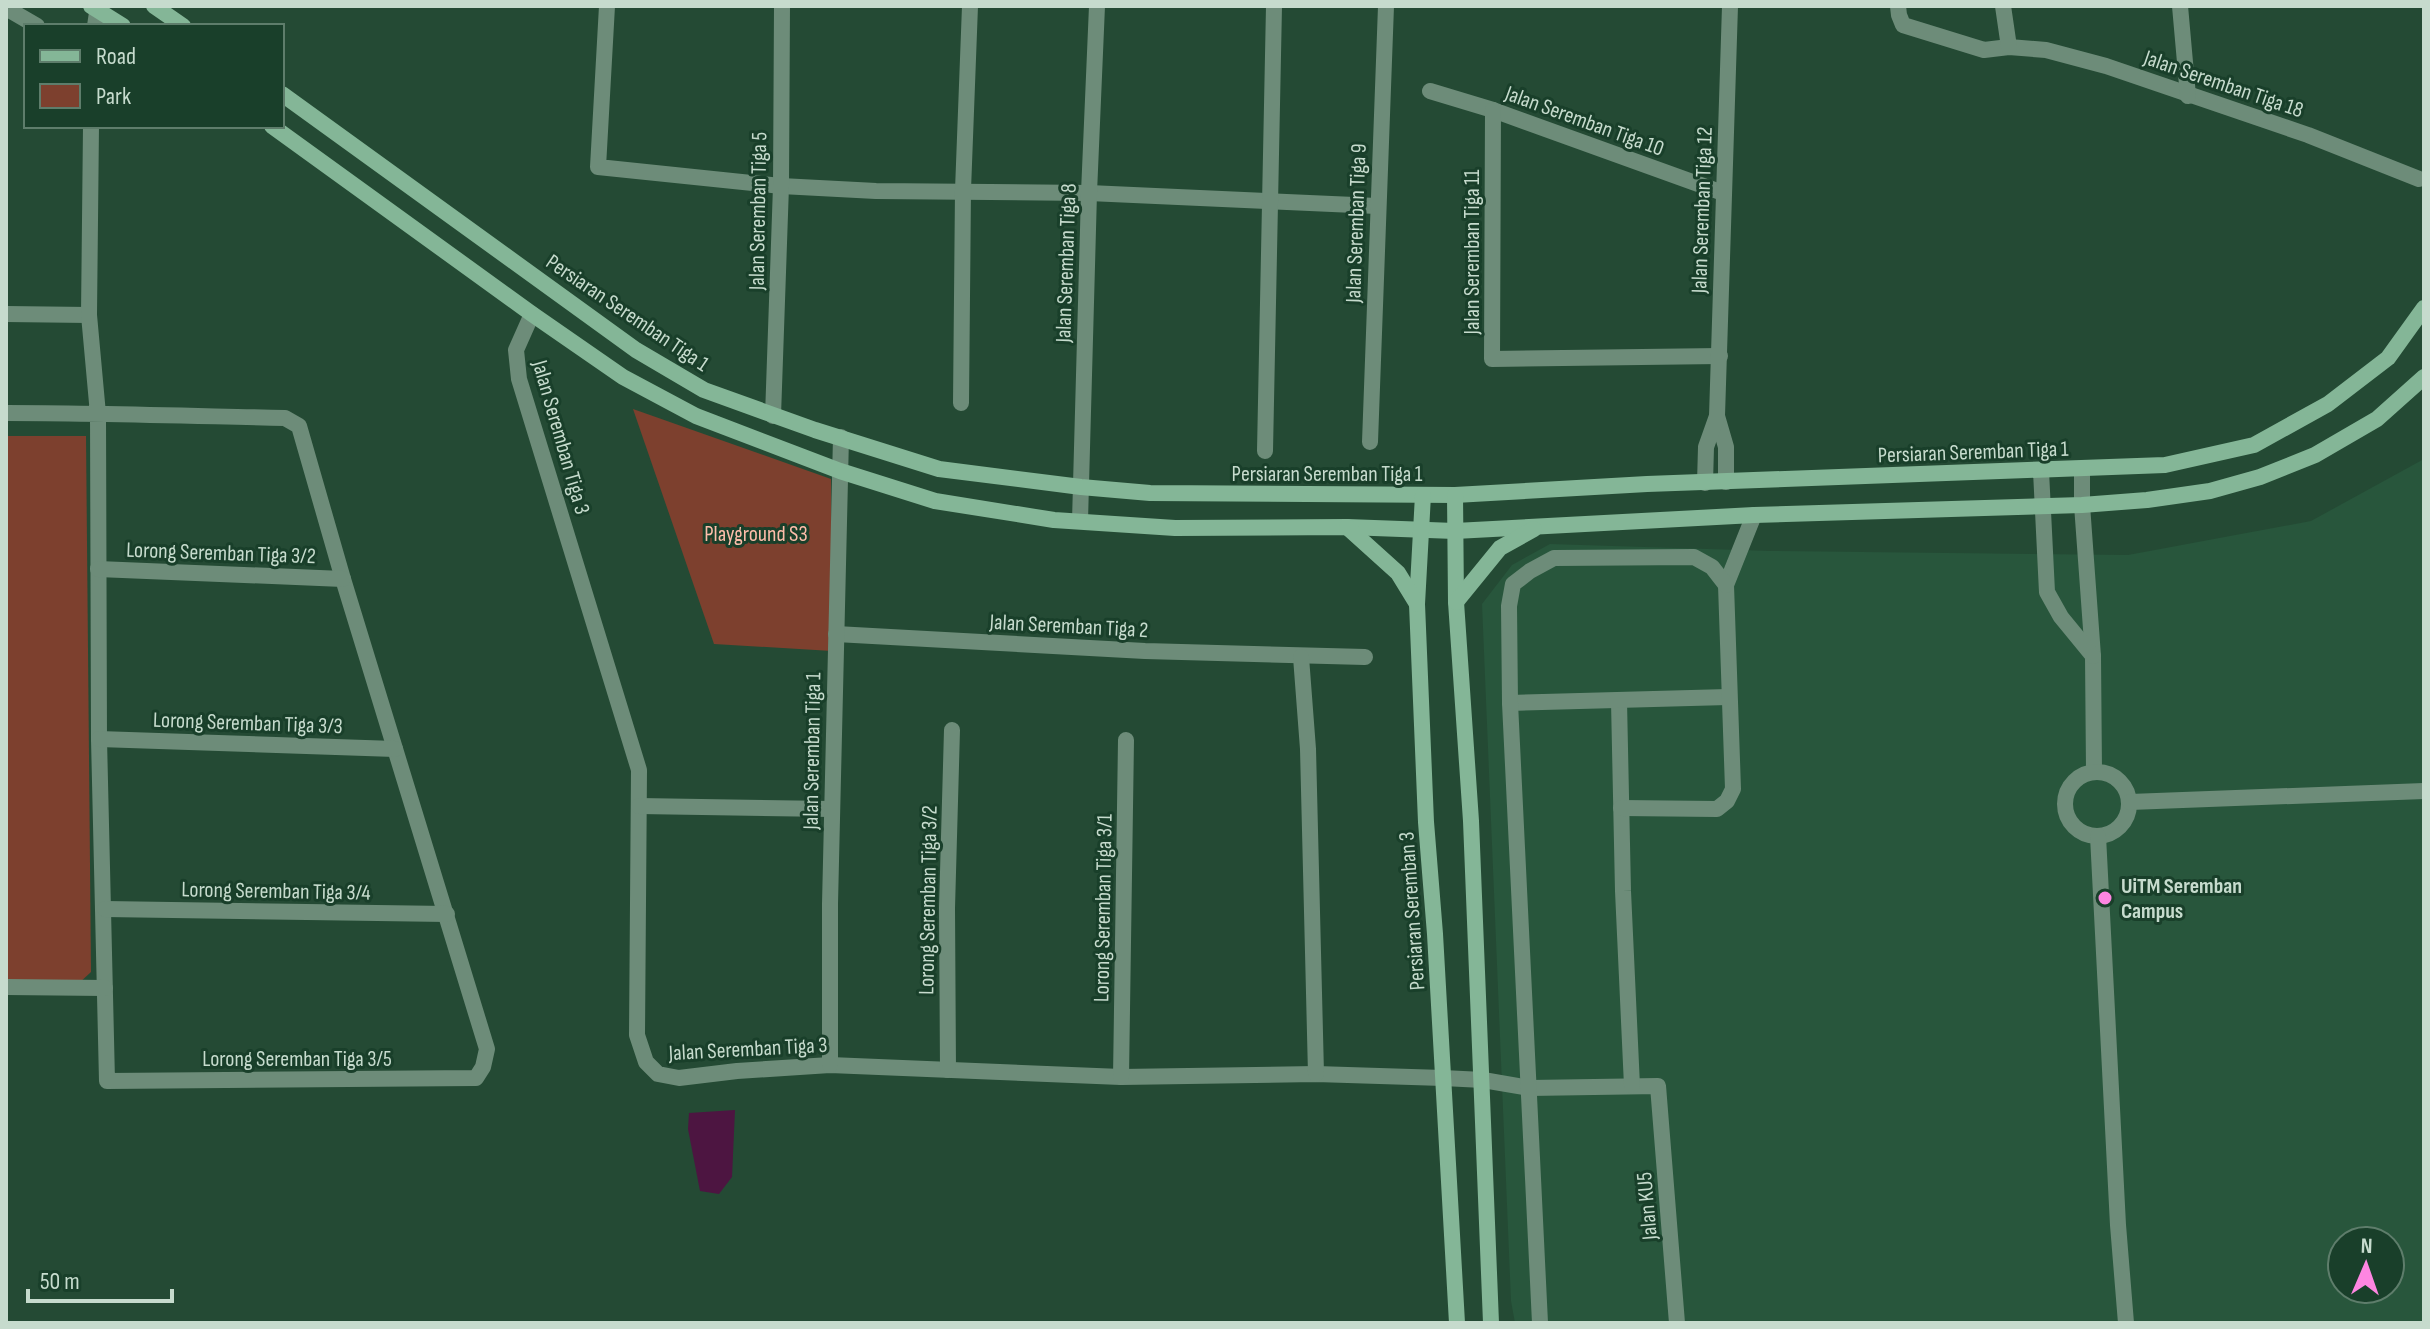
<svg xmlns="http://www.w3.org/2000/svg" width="2430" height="1329" viewBox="0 0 2430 1329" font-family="'Sofia Sans Condensed',sans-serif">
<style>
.built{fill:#28563c;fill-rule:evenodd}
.green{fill:#7d402e}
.water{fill:#4d1541}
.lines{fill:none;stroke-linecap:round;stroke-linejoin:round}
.street{stroke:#6d8c79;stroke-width:16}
.secondary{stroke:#84b697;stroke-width:16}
.poi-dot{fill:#fe86e1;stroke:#193f2a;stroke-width:3}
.labels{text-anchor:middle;stroke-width:6;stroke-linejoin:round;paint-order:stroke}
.street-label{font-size:22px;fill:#c6dbcd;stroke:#193f2a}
.park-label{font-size:22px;fill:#fdbdaa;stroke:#193f2a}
.poi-label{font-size:22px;font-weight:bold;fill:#c6dbcd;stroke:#193f2a;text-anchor:start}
</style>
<rect width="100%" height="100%" fill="#244a34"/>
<path class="built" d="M2424,459V1323H1515L1511,1301L1482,604L1512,565L1550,544L1771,551L2128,555L2311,521ZM2342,1241H2390V1289H2342Z"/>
<g class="green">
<path d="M633,409L831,479L832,651L714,644Z"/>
<path d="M6,436H86L91,972L78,984L6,982Z"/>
</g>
<path class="water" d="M735,1110L732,1177L719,1194L700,1191L688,1129L689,1113Z"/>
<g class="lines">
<g class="street">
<path d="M607,6L598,167L781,186L876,191L1089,193L1377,206"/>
<path d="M1898,6L1899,15L1903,25L1984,50L2009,47L2046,50L2106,66L2308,135L2419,179"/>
<path d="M2003,6L2009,47"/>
<path d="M2180,6L2188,96"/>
<path d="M6,8L37,26"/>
<path d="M95,26L98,6"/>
<path d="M1430,91L1493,110L1723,193"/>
<path d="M1493,110L1492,359L1720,356"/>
<path d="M6,314L89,315"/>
<path d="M532,314L516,350L519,379L639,770L637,1035L646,1062L658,1074L679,1078L737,1071L830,1065L1121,1077L1316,1074L1443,1078L1483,1080L1530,1088L1658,1086L1677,1323"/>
<path d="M961,403L963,190L970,6"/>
<path d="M6,413C99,413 192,416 285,418L299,426L343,579L487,1049L483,1067L476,1078L107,1081L99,739L98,414L89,315L91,126"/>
<path d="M773,416L781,186L782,6"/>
<path d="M1717,416L1726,447V482"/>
<path d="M1370,442L1386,6"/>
<path d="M1265,451L1274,6"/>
<path d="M2082,469V505L2093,656L2094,771"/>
<path d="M2041,471L2047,592L2061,617L2093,656"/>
<path d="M1705,483L1706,447L1717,416L1730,6"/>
<path d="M1080,521L1089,193L1097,6"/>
<path d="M98,569L343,579"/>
<path d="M836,634L1145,651L1365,657"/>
<path d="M1301,657L1308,749L1316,1074"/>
<path d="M1619,701L1623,891L1632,1086"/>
<path d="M1510,703L1728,697"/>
<path d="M99,739L395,749"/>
<circle cx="2097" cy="804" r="32"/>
<path d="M2130,802L2424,791"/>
<path d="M639,806L831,809"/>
<path d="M1621,808L1717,809L1727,801L1733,789L1726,585L1754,515"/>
<path d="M2098,836L2118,1225L2126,1323"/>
<path d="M105,909L447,914"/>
<path d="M6,987L105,988"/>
<path d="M830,1065V904L841,437"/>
<path d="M948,1070L947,908L952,730"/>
<path d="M1121,1077L1126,740"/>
<path d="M1540,1323L1510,703L1509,606L1513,584L1530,571L1554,558L1694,557L1712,567L1726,585"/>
</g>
<g class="secondary">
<path d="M91,6L123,26"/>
<path d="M154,6L183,26"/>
<path d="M282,94L636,350L704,390L815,430L939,469L1081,487L1150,493L1455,495L1647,484L2165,465L2254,445L2328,404L2388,358L2424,308"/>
<path d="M272,126L532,314L623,377L696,416L840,471L935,501L1054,520L1175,528L1347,527L1455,531L1754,515L2082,505L2147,500L2210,491L2260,477L2315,455L2377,419L2424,377"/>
<path d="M1423,495L1417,604L1426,822L1435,934L1457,1323"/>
<path d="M1455,495L1456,602L1471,821L1491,1323"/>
<path d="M1347,527L1398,573L1417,604"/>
<path d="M1456,602L1500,548L1534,529"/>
</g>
</g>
<circle class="poi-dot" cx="2105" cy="898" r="8"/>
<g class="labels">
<g class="street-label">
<text transform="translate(2224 83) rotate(19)" y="8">Jalan Seremban Tiga 18</text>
<text transform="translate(1585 120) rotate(20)" y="8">Jalan Seremban Tiga 10</text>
<text transform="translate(1701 210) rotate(-88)" y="8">Jalan Seremban Tiga 12</text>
<text transform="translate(757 211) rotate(-89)" y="8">Jalan Seremban Tiga 5</text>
<text transform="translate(1355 223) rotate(-88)" y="8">Jalan Seremban Tiga 9</text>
<text transform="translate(1471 252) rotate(-90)" y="8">Jalan Seremban Tiga 11</text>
<text transform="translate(1065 263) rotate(-88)" y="8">Jalan Seremban Tiga 8</text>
<text transform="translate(628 312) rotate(34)" y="8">Persiaran Seremban Tiga 1</text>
<text transform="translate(562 437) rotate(74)" y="8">Jalan Seremban Tiga 3</text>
<text transform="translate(1973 451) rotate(-2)" y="8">Persiaran Seremban Tiga 1</text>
<text x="1327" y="481">Persiaran Seremban Tiga 1</text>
<text transform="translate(221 552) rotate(2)" y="8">Lorong Seremban Tiga 3/2</text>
<text transform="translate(1069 625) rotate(3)" y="8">Jalan Seremban Tiga 2</text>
<text transform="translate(248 722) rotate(2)" y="8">Lorong Seremban Tiga 3/3</text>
<text transform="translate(811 751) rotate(-89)" y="8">Jalan Seremban Tiga 1</text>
<text transform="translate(276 890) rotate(1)" y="8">Lorong Seremban Tiga 3/4</text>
<text transform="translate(927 900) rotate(-89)" y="8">Lorong Seremban Tiga 3/2</text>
<text transform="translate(1102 908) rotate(-89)" y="8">Lorong Seremban Tiga 3/1</text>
<text transform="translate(1411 911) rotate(-94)" y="8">Persiaran Seremban 3</text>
<text transform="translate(748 1048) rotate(-3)" y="8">Jalan Seremban Tiga 3</text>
<text x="297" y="1066">Lorong Seremban Tiga 3/5</text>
<text transform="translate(1646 1206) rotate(-95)" y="8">Jalan KU5</text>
</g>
<g class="park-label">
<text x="756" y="541">Playground S3</text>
</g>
<g class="poi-label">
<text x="2121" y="893">UiTM Seremban<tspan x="2121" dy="25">Campus</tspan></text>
</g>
</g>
<rect width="2430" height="1329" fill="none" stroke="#c6dbcd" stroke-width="16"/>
<rect x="24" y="24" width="260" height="104" fill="#193f2a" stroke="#5e7d6b" stroke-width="2"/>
<rect x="40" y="50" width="40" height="12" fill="#84b697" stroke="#5e7d6b" stroke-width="2"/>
<text x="96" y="64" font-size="24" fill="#c6dbcd">Road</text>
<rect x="40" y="84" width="40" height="24" fill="#7d402e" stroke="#5e7d6b" stroke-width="2"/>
<text x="96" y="104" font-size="24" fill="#c6dbcd">Park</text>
<g transform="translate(2366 1265) rotate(2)"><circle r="38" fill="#193f2a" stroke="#5e7d6b" stroke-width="2"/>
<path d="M0-6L14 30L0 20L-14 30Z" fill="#fe86e1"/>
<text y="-12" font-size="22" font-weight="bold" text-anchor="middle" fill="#c6dbcd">N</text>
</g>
<path d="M28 1289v12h144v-12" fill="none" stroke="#c6dbcd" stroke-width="4"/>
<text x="40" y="1289" font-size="24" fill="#c6dbcd" stroke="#193f2a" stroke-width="6" paint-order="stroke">50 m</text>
</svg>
